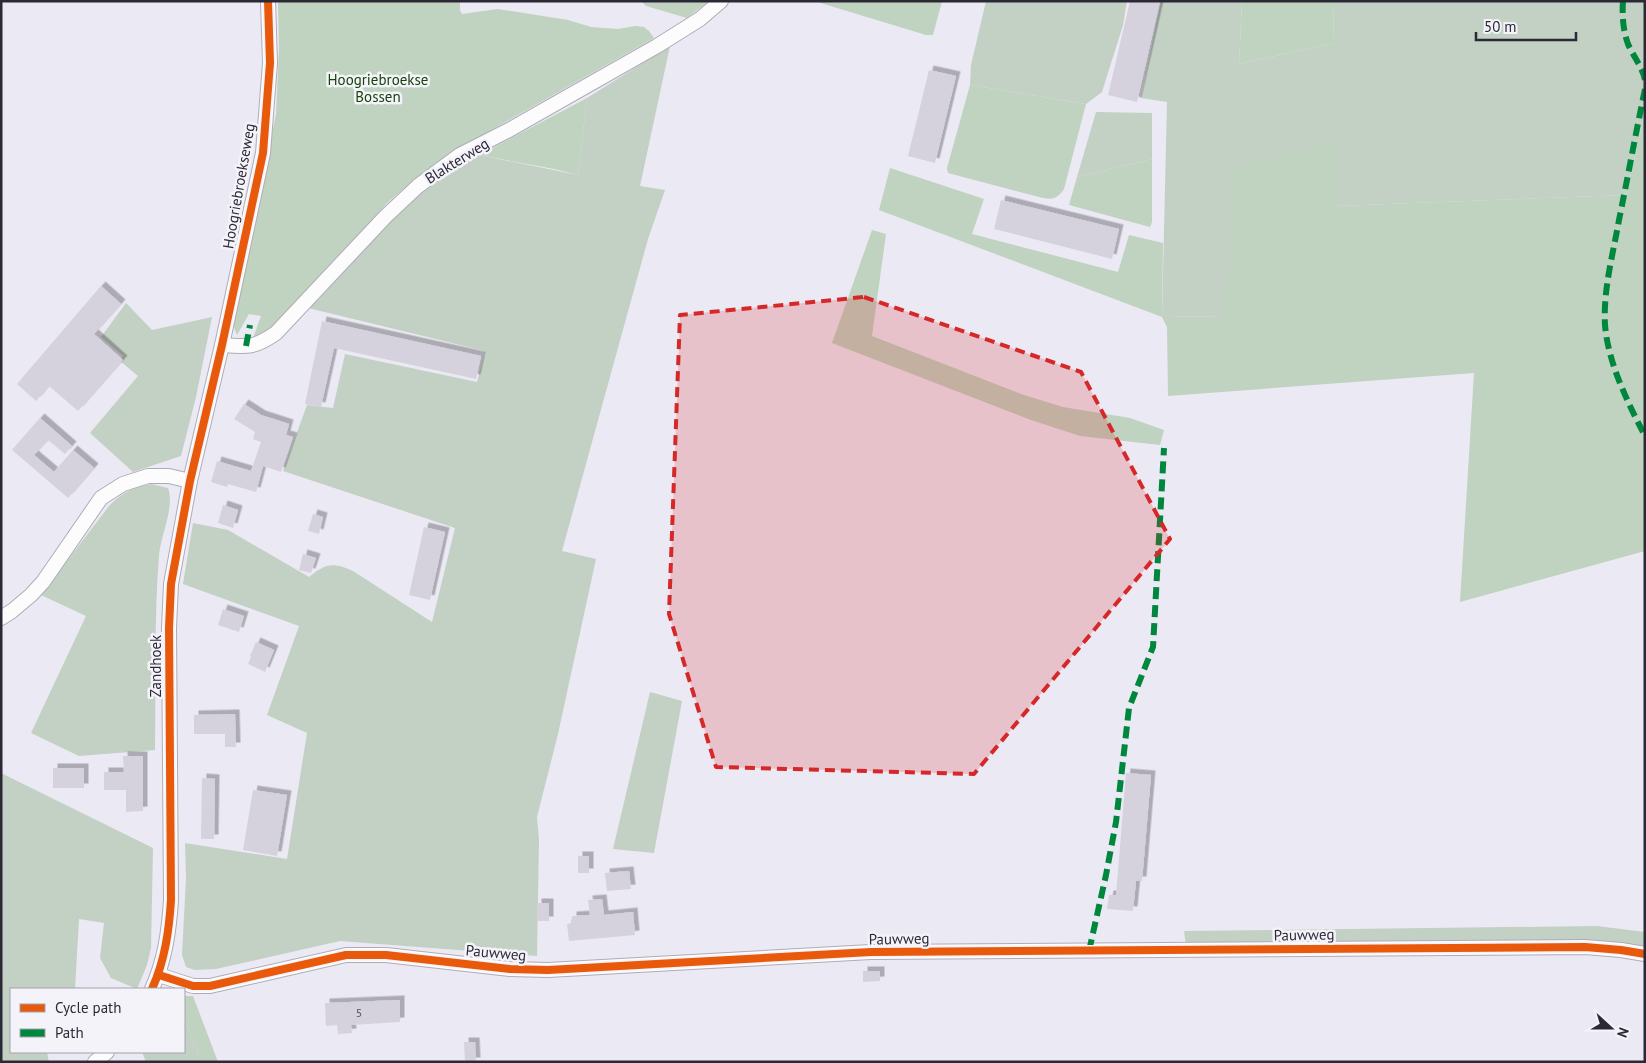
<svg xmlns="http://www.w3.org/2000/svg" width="1646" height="1063" viewBox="0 0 1646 1063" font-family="'PT Sans',sans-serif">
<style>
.green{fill:#c2d1c3}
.forest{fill:#c0d2c0}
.building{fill:#d6d2dd;filter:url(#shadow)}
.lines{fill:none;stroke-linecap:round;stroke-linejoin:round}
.minor-casing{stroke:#aeacb7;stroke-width:16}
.minor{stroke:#fcfcfd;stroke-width:14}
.quiet{stroke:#00873e;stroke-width:6;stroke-dasharray:12 6;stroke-linecap:butt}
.cycleway-casing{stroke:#f4f3fa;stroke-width:11}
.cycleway{stroke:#e8590c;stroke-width:8}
.marked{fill:#d62828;fill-opacity:0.2;stroke:#d62828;stroke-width:4;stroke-dasharray:10 6;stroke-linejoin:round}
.labels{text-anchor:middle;stroke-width:5;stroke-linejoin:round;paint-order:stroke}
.number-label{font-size:12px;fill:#575460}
.park-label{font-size:15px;fill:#144409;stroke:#f4f3fa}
.street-label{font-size:15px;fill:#2c2936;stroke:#f4f3fa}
</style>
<defs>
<filter id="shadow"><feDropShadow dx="4.5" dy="-4.5" stdDeviation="0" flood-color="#0004"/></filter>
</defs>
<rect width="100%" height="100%" fill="#ebe9f4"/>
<g class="green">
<path d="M986,1H1127L1123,25L1102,92L1086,104L970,85L971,65Z"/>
<path d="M1161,1H1242L1239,64L1334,43L1333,1H1645V112L1626,195L1335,206L1227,316L1162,317L1167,102L1141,98Z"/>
<path d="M670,46L640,186L665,190L648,239L562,551L596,559L558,734L537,817L539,840L537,956L340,941L216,969L195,970L186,967L182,955L186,878L185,843L287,859L307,733L267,715L299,626L183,584L193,523L228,530L309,577C326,563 333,562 353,571L432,622L455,528L283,471L307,405L333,408L345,354L477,382L485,351L308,308L319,299L393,216L434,181L479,155L578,175L587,98Z"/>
<path d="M1096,112L1152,113V159L1077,177Z"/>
<path d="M126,303L152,330L212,317L196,397L181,456L133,472L90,433L138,376L120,361L123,356L101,337Z"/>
<path d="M151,484L168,488C175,507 161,534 159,555C154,620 156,685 155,750L79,756L31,733L86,616L41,595L109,506C123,492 132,488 151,484Z"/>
<path d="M650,692L682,701L654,853L613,849Z"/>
<path d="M1,773L153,848L151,948L147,965L137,989L111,978L100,958L104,923L79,919L75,989H11V1052H47L49,1062H1Z"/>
<path d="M1597,926L1645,932V950L1186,946L1184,931Z"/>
<path d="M184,1016L201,1062H146L142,1052H184Z"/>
</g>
<g class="forest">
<path d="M280,1H460V10L462,14L498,9L568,20L591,27L618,29L635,26L644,27L649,31L654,38L486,133L424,172L410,183L387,203L292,312L266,335L252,341L261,316L249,314L237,335L234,327V317L276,114L279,48L278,3Z"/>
<path d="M641,1H709L687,18L646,6Z"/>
<path d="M814,1H942L933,35H926Z"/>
<path d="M1242,1H1333L1334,43L1239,64Z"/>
<path d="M970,85L1086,104L1064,189C1058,198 1053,200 1043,198L948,173L947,168Z"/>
<path d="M587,98L578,175L554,169L479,155Z"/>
<path d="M1645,112V551L1460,602L1474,373L1168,396L1167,327L1162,317L879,210L890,168L984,199L972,234L1118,272L1129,235L1163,243L1162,317L1227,316L1234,166L1334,143L1335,206L1626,195Z"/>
<path d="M1152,159V222L1150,227L1069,205L1077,177Z"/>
<path d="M872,230L886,234L872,336L1024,395L1063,407L1130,418L1164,430L1160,445L1080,436L1031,420L832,343Z"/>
<path d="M184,996H193L218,1062H201L184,1016Z"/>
</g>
<g class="building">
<path d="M1130,1H1160L1137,102L1108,95Z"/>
<path d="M929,70L956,76L935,163L908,156Z"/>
<path d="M1001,200L1119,229L1112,259L994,229Z"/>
<path d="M101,286L121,304L94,334L123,360L78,411L49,386L36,401L17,384Z"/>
<path d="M322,321L481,356L476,379L334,348L321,407L305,404Z"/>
<path d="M244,404L261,415L289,424L286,435L293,437L281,472L263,466L256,492L228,484L227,487L211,482L217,461L251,471L261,442L253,439L255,432L234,419Z"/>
<path d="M40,418L72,446L65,454L48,440L34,455L54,472L73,450L94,468L68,498L12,450Z"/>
<path d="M223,505L238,510L233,528L218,523Z"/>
<path d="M313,514L323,517L319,534L308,531Z"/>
<path d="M424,527L445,532L430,600L409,595Z"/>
<path d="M303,554L316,558L311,573L299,570Z"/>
<path d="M223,609L244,616L239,632L218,625Z"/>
<path d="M256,642L274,650L265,672L248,664L251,657L250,656Z"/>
<path d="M235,714L236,747H225V734H194V715Z"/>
<path d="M123,756H143V811L126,812V790H104V772H124Z"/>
<rect x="53" y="768" width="31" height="20"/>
<path d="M1126,773L1151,775L1142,881H1136L1133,911L1107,909L1109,895H1116Z"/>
<path d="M202,778L215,779L214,839H201Z"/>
<path d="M253,790L287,795L277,856L243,850Z"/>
<rect x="578" y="856" width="11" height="17"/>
<path d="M629,871L631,889L607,891L605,873Z"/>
<path d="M602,899L604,915L633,912L635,935L569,941L567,924L572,923V916L590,915L588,900Z"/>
<rect x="537" y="903" width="12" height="18"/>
<path d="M863,971H880V981L863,982Z"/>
<path d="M400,1000V1022L351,1025L352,1033L338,1034L337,1025L326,1026L325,1003Z"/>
<path d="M464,1042H475L476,1062H465Z"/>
</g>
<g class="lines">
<g class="minor-casing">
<g id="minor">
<path d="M222,345C247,347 255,348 276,333L385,217L418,186L460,155L509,130L657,46L700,19L721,1"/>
<path d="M1,618L12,611L31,595L43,582L101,498L123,484L148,476H169L190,481"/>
<path d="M159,975L193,986H210L346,955H386L510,969L548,970L871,952L1585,947L1621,950L1645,954"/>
<path d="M152,989C165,960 169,931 171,900L169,628L171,584L190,481L222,345L263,153L270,63L268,1"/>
<path d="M95,1062L107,1052"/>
</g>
</g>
<use href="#minor" class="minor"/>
<g class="quiet">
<path d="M1623,1C1622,16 1623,30 1628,44C1633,56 1643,68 1645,80"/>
<path d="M1645,89C1636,132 1628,176 1619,220C1613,254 1603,290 1605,325C1608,363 1628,403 1645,436"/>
<path d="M246,346L250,325"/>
<path d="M1089,951L1106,875L1116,822L1129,708L1153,647L1164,448"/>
</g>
<g class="cycleway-casing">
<g id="cycleway">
<path d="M159,975L193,986H210L346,955H386L510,969L548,970L871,952L1585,947L1621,950L1645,954"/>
<path d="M152,989C165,960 169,931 171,900L169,628L171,584L190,481L222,345L263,153L270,63L268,1"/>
</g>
</g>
<use href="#cycleway" class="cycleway"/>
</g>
<path class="marked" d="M864,297L1081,372L1170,539L974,774L716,767L669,614L680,315Z"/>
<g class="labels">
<g class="number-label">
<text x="359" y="1017">5</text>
</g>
<g class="park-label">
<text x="378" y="85">Hoogriebroekse<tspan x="378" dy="17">Bossen</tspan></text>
</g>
<g class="street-label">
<text transform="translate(457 161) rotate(-32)" y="5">Blakterweg</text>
<text transform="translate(239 186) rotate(-80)" y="5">Hoogriebroekseweg</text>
<text transform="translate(156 666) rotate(-90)" y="5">Zandhoek</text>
<text transform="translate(1304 935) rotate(-1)" y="5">Pauwweg</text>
<text transform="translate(899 939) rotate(-1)" y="5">Pauwweg</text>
<text transform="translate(496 953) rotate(5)" y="5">Pauwweg</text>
</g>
</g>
<rect width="1646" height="1063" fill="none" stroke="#2c2936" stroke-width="5"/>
<rect x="10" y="988" width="175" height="65" fill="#f4f3fa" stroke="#a4a2ac"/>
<rect x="20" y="1004" width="25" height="8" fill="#e8590c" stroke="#a4a2ac"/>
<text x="55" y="1013" font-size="15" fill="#2c2936">Cycle path</text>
<rect x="20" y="1029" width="25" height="8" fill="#00873e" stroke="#a4a2ac"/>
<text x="55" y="1038" font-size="15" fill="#2c2936">Path</text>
<g transform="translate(1611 1028) rotate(111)" stroke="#f4f3fa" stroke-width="4" paint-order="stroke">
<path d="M0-4L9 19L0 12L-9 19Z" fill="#2c2936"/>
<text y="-8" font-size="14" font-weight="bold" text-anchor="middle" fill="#2c2936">N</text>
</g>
<path d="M1476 32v8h100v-8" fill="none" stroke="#2c2936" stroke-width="2.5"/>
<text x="1484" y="32" font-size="15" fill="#2c2936" stroke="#f4f3fa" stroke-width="4" paint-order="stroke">50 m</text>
</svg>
